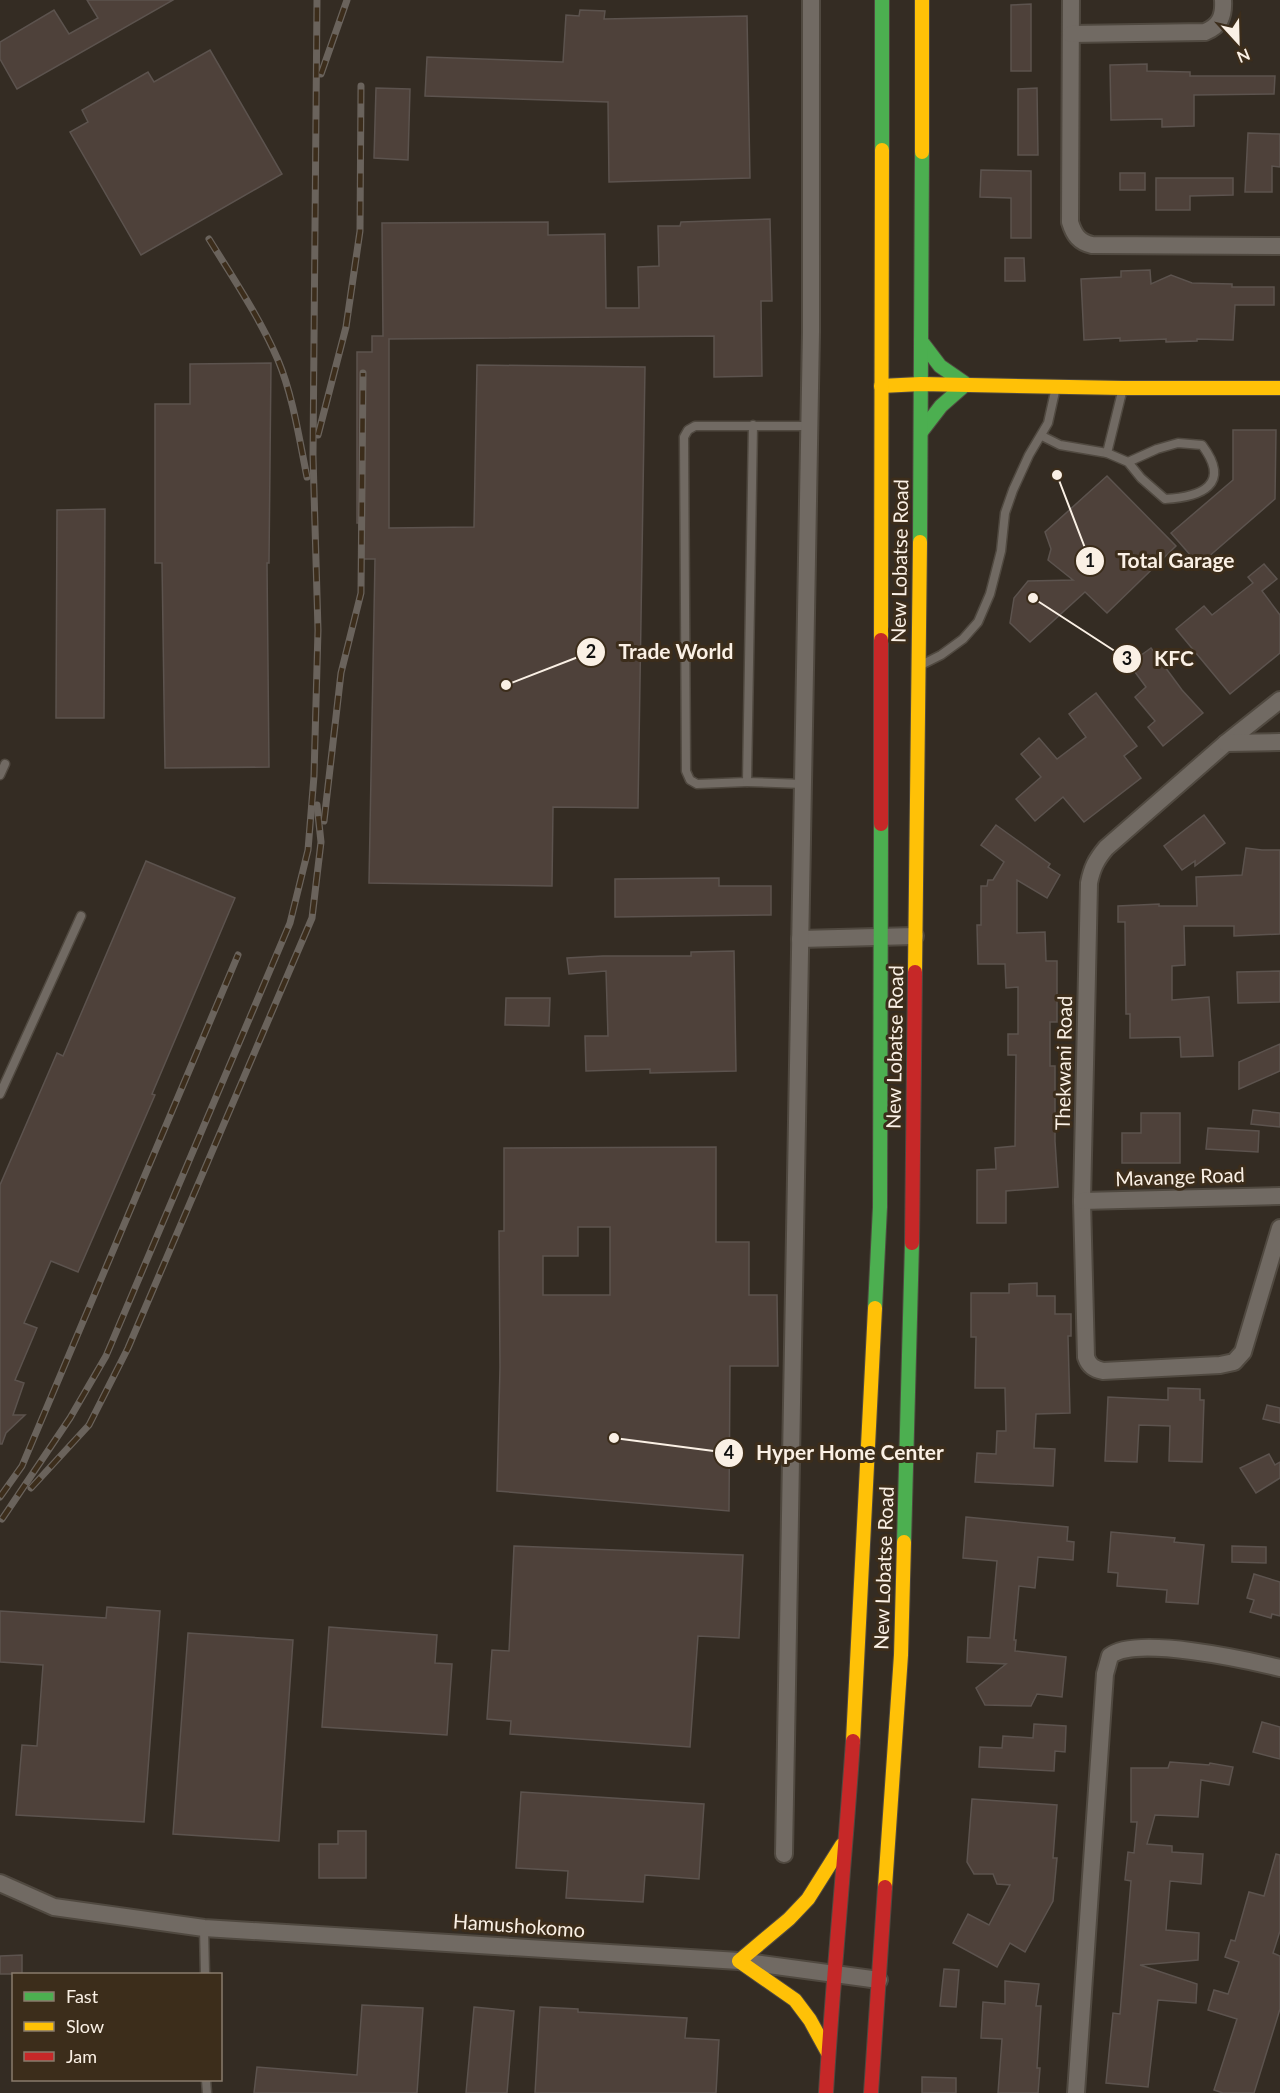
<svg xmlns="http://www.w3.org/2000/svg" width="1280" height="2093" viewBox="0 0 1280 2093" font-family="Lato,sans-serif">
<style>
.building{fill:#4e413a;stroke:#5c534e;stroke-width:1.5;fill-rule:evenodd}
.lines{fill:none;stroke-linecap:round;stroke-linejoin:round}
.lane-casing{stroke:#504940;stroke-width:11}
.street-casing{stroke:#504940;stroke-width:20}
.fast-casing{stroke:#504940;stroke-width:16}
.slow-casing{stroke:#504940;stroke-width:16}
.jam-casing{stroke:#504940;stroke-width:16}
.lane{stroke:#716a63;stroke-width:8}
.street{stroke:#716a63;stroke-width:16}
.fast{stroke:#4caf50;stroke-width:14}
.slow{stroke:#ffc107;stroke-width:14}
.jam{stroke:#c62828;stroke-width:14}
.rail-casing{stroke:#6a635c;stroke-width:7}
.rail{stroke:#3c2d1b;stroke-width:4.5;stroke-dasharray:14;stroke-linecap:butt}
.labels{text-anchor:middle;stroke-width:6;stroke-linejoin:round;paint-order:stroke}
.street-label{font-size:20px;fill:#faf0e5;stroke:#3c2d1b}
.leader{fill:none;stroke:#faf0e5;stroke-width:2}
.callout-dot{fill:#faf0e5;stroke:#3c2d1b;stroke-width:2}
.mark-label{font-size:18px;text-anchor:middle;font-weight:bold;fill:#111}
.callout-label{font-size:21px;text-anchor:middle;font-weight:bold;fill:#faf0e5;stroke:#3c2d1b;stroke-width:6;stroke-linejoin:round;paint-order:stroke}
</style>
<rect width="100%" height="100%" fill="#342c23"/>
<g class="building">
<path d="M87,0H173L17,89L0,59V42L54,10L69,34L98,18Z"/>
<path d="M1031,4V71H1011V5Z"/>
<path d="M580,10L605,11L604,19L747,16L750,178L609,182L608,102L425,96L427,57L563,62L566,15L579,16Z"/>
<path d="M210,50L282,174L141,255L70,132L88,122L82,110L148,72L154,82Z"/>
<path d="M1147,64V71L1190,72V76H1275L1274,94L1194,95V126L1162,127V119L1111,120L1110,65Z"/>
<path d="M376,88L410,89L408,160L374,158Z"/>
<path d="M1037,88L1038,155H1018V89Z"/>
<path d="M1248,133L1280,134V167L1272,166V192H1245Z"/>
<path d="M981,170L1031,171V238H1011V198L980,197Z"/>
<rect x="1120" y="173" width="25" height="17"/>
<path d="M1156,178H1233V195L1190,196V210H1156Z"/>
<path d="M770,219L772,301H761L762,376L714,377V336L389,339V528L474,527L477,365L645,367L638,808L553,807L552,886L369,883L375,559H360L359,523H357V352H372V336H383L382,223L548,222V235L605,234L606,308H639L638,267L659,266L658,226H680L681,222Z"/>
<path d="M1005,258H1024L1025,281H1005Z"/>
<path d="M1150,270L1151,284L1171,275L1192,283L1232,284V287H1274V305H1235L1233,340L1197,339V341L1166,342V339L1120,341V338L1084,340L1081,279L1121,277V271Z"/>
<path d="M271,363L269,563H267L269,767L165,768L162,563H155V404H190V364Z"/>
<path d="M1233,430H1276L1275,499L1199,565L1171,533L1233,480Z"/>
<path d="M1107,476L1176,546L1107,613L1085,592L1030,642L1010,623L1014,598L1028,581L1073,580L1048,560L1051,549L1045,532Z"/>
<path d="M105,509L104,718H56L57,510Z"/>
<path d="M1264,564L1277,579L1262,591L1280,615V653L1230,694L1176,629L1204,606L1212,615L1253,583L1248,577Z"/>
<path d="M1151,648L1182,690L1203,713L1163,746L1148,727L1155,721L1135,697L1146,687L1129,664Z"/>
<path d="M1096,693L1137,746L1124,756L1141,778L1084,822L1063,797L1035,821L1016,799L1041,777L1021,754L1039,738L1057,759L1086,737L1069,714Z"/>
<path d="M1204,815L1225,843L1195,866V861L1182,870L1164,846Z"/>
<path d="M996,825L1050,864L1048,867L1060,875L1047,898L1017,880V933L1045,932L1046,961H1057V1022H1050V1066H1055V1141L1058,1187L1006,1191V1223H977V1170L996,1169L995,1148L1015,1146L1016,1055H1008V1034H1018V987L1006,988L1005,964H978L977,925H981V886H987L988,880H993L1004,862L981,845Z"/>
<path d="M1246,848L1262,850H1280V934L1234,936V926H1184L1185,965L1172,966V1000L1209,997L1213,1056L1181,1057L1180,1037L1130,1038V1014H1126L1125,922H1118V906L1159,904V906H1197L1196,877L1242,875Z"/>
<path d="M146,861L235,898L152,1094L155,1095L78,1272L51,1261L24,1323L37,1328L15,1380L24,1383L13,1415H25L6,1433L2,1444H0V1185L57,1053L63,1056Z"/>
<path d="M719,878V886H771V915L615,917V879Z"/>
<path d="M734,951L736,1071L650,1073V1069L586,1071L585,1036H608L606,971L569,974L567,958L603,956H691V952Z"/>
<path d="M1280,971V1002L1238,1003L1237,972Z"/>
<path d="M506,998H550L549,1026L505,1025Z"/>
<path d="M1280,1044V1071L1239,1089V1062Z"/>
<path d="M1253,1110L1280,1113V1127L1251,1124Z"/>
<path d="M1141,1113H1180V1163H1122V1133H1141Z"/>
<path d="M1208,1128L1259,1131L1258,1152L1206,1149Z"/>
<path d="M716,1147V1242H749V1295H777L778,1366H730L729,1511L497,1491L500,1367L499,1231H504V1148ZM578,1227H610V1295H543V1256H578Z"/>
<path d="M1037,1283V1296H1055V1314H1071V1336H1068L1070,1413L1036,1414L1034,1448L1055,1449L1053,1486L975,1482L977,1453L996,1454L997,1431H1006L1005,1388H975L976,1337H971V1293H1009V1284Z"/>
<path d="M1168,1388L1200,1389V1400H1204L1202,1462L1169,1461L1170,1426L1139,1425L1137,1462L1105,1461L1108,1397L1168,1400Z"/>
<path d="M1267,1405L1280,1408V1423L1263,1419Z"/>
<path d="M1269,1454L1275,1465L1280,1462V1478L1256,1493L1240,1468Z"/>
<path d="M966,1517L1068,1527L1067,1541L1074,1542L1073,1560L1038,1557L1035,1588L1019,1586L1014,1640H1016L1015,1651L1066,1657L1062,1697L1037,1694L1031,1706L985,1705L976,1688L1006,1664L967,1662L968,1637L990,1638L997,1561L963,1558Z"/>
<path d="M1111,1532L1175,1538L1174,1542L1204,1545L1198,1604L1166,1602L1167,1590L1117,1586L1118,1573L1108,1572Z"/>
<path d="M514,1546L743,1555L739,1638L698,1636L690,1747L510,1734L511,1721L487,1719L492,1650L509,1651Z"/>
<path d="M1232,1546L1266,1547V1563L1232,1562Z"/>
<path d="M1254,1574L1280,1582V1616L1272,1614L1271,1618L1250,1612L1254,1600L1247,1598Z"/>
<path d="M107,1607L160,1611L144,1822L16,1815L22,1745L37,1746L43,1665L0,1662V1611L106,1618Z"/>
<path d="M329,1627L437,1635L435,1663L452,1664L447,1735L322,1727Z"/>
<path d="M188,1633L293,1640L279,1841L173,1834Z"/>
<path d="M1262,1722L1280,1727V1759L1253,1752Z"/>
<path d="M1034,1724L1066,1726L1065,1752L1055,1751L1054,1771L979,1767L980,1747L1002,1748L1003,1736L1033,1738Z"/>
<path d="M1170,1762L1209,1765L1210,1763L1233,1767L1229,1785L1201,1780L1198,1817L1155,1815L1147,1844L1172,1846V1852L1203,1854L1201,1884L1170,1881L1166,1930L1199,1933L1198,1960L1140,1965L1197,1984L1196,2003L1158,2000L1148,2087L1106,2083L1113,2013L1120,2014L1131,1881L1125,1880L1128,1852L1134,1853L1137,1822H1131V1768H1168Z"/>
<path d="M521,1792L704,1804L699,1879L645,1875L643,1902L566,1898L568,1871L516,1868Z"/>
<path d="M972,1799L1057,1805L1053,1858H1057L1053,1901L1025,1952L1010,1943L997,1967L953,1943L968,1914L989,1925L1010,1885L997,1884L993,1874H974L967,1862Z"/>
<path d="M338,1831H366V1878H319V1844H338Z"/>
<path d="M1276,1854L1280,1855V1931L1273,1953L1280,1956V2009L1254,2093H1223L1214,2090L1237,2019L1208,2010L1214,1990L1228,1994L1239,1962L1225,1957L1231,1940L1235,1941L1249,1892L1264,1896Z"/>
<path d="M22,1955V1974H0V1956Z"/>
<path d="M944,1969L959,1970L956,2007L940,2006Z"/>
<path d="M1005,1981L1039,1984L1036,2006H1041L1037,2068H1040L1038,2093H998L1002,2039L981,2038L983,2002L1005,2004Z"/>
<path d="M362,2005L423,2008L417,2093H254L257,2067L357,2075Z"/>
<path d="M474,2007L514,2011L507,2093H466Z"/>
<path d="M540,2007L578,2009V2012L687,2018L685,2038L719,2040L716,2093H535Z"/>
<path d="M922,2077L956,2078V2093H922Z"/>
</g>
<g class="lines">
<g class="lane-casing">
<g id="lane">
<path d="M753,425L747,782L697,784L690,780L686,771L684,437L688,430L695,426H809"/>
<path d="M1042,436L1060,445L1107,453L1123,388"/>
<path d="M1107,453L1128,462L1141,478L1165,499C1201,497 1232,485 1202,445L1178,443L1157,449L1128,462"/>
<path d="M923,664L941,655L963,639L978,622L990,594L1001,551L1005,513L1013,490L1029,455L1048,423L1056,387"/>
<path d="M0,775L5,764"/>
<path d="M747,782L803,784"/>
<path d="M0,1094L81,916"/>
<path d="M204,1928L205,1974"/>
<path d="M206,2080L207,2093"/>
</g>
</g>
<g class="street-casing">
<g id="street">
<path d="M1071,0L1070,222C1074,235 1079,242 1092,245L1280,246"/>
<path d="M1071,34L1205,32C1220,26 1224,16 1223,0"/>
<path d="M1280,700L1226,743L1106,848C1096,860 1092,868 1089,883L1082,1201L1086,1357C1089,1366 1094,1369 1103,1371L1220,1365L1234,1362L1243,1352L1280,1228"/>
<path d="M1226,743L1280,742"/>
<path d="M800,939L915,936"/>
<path d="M1082,1201L1280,1196"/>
<path d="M784,1854L811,332V0"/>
<path d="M0,1883L54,1907L204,1928L739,1961L879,1980"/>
<path d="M1076,2093L1105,1674L1110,1656C1135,1635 1247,1660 1280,1668"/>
</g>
</g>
<g class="fast-casing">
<g id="fast">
<path d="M882,150V0"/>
<path d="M921,341L940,366L966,384L941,406L921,432"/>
<path d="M920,542L922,152"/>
<path d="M875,1308L880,1207L881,824"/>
<path d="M904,1542L912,1243"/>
</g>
</g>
<g class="slow-casing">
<g id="slow">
<path d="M922,152V0"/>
<path d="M881,386L921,384L1123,388H1280"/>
<path d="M881,640L882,150"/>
<path d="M915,972L920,542"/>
<path d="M853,1741L875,1308"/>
<path d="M885,1887L901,1655L904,1542"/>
<path d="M828,2053L810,2020L795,2000L739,1961L789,1919L808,1899L842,1845"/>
</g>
</g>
<g class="jam-casing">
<g id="jam">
<path d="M881,824V640"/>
<path d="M912,1243L915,972"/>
<path d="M826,2093C833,1976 845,1859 853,1741"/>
<path d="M871,2093L885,1887"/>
</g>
</g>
<use href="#lane" class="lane"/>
<use href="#street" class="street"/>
<use href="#fast" class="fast"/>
<use href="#slow" class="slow"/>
<use href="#jam" class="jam"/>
<g class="rail-casing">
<g id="rail">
<path d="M321,74L347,0"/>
<path d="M209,239C233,278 260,318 278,360C293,396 299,438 307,477"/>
<path d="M318,435L346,327L360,231L361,86"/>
<path d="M324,821L341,673L361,593L363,373"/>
<path d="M31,1488L89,1425L128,1348L312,918L321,842L317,805"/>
<path d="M0,1497L22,1466L238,955"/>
<path d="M2,1519L70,1418L106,1356L290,923L308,850L314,776L318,630L313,456L317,0"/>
</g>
</g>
<use href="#rail" class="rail"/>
</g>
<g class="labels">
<g class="street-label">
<text transform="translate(900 561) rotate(-89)" y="7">New Lobatse Road</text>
<text transform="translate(895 1047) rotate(-89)" y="7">New Lobatse Road</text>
<text transform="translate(1064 1063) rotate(-89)" y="7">Thekwani Road</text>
<text transform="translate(1180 1177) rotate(-2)" y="7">Mavange Road</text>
<text transform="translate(884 1568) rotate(-88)" y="7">New Lobatse Road</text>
<text transform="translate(519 1926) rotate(4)" y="7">Hamushokomo</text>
</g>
</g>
<path class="leader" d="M1057 475L1090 561M506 685L591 652M1033 598L1127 659M614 1438L729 1453"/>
<g class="callout-dot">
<circle cx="1057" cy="475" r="6"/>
<circle cx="506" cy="685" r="6"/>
<circle cx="1033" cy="598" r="6"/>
<circle cx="614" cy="1438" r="6"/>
<circle cx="1090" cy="561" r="15"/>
<circle cx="591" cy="652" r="15"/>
<circle cx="1127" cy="659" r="15"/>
<circle cx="729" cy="1453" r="15"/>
</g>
<g class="mark-label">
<text x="1090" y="567">1</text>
<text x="591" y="658">2</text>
<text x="1127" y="665">3</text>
<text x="729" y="1459">4</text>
</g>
<g class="callout-label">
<text x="1176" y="568">Total Garage</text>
<text x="676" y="659">Trade World</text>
<text x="1174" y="666">KFC</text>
<text x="850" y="1460">Hyper Home Center</text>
</g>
<rect x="12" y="1973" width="210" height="108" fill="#3c2d1b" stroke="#887b6c" stroke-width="1.5"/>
<rect x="24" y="1992" width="30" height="9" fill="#4caf50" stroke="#887b6c" stroke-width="1.5"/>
<text x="66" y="2003" font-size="18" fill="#faf0e5">Fast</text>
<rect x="24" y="2022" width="30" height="9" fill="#ffc107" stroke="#887b6c" stroke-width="1.5"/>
<text x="66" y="2033" font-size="18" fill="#faf0e5">Slow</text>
<rect x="24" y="2052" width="30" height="9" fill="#c62828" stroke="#887b6c" stroke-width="1.5"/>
<text x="66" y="2063" font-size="18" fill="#faf0e5">Jam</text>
<g transform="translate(1238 42) rotate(158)" stroke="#3c2d1b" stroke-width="4.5" paint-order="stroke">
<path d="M0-4.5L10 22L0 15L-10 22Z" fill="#faf0e5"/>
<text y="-9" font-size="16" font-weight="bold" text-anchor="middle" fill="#faf0e5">N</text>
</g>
</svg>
